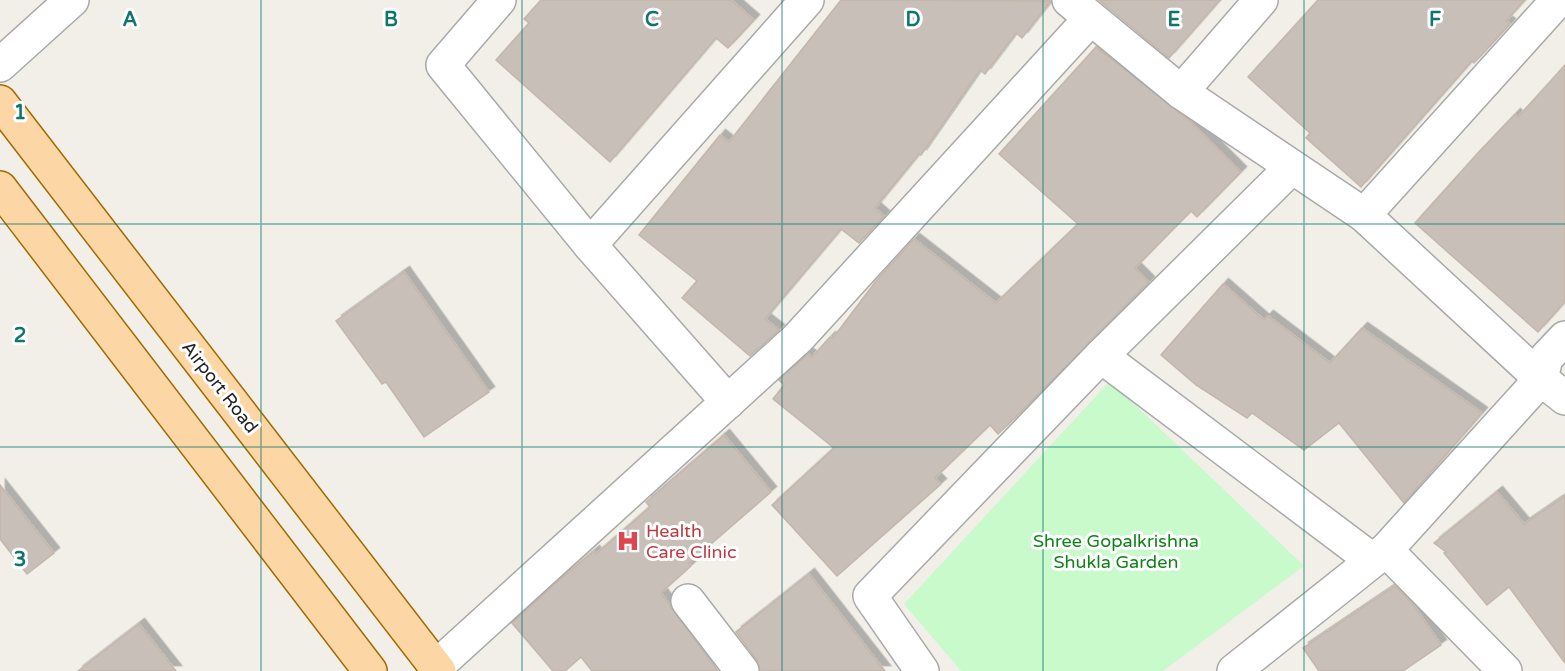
<svg xmlns="http://www.w3.org/2000/svg" width="1565" height="671" viewBox="0 0 1565 671" font-family="'Varela Round',sans-serif">
<style>
.park{fill:#c8facc}
.building{fill:#c7bfb8;stroke:#c4b6ab;stroke-width:1.5;filter:url(#shadow)}
.lines{fill:none;stroke-linecap:round;stroke-linejoin:round}
.minor-casing{stroke:#a9a9a9;stroke-width:36}
.primary-casing{stroke:#a06b00;stroke-width:36}
.minor{stroke:#fff;stroke-width:33}
.primary{stroke:#fcd6a4;stroke-width:33}
.grid{fill:none;stroke:#0f766e;stroke-width:1.5;stroke-opacity:0.55}
.labels{text-anchor:middle;stroke-width:6;stroke-linejoin:round;paint-order:stroke}
.street-label{font-size:18px;fill:#222;stroke:#fff}
.health-label{font-size:18px;fill:#be3a42;stroke:#fff;text-anchor:start}
.park-label{font-size:18px;fill:#0c8416;stroke:#fff}
.grid-label{font-size:20px;text-anchor:middle;font-weight:bold;fill:#0f766e;stroke:#fff;stroke-width:6;stroke-linejoin:round;paint-order:stroke}
</style>
<defs>
<filter id="shadow"><feDropShadow dx="5.5" dy="-5.5" stdDeviation="0" flood-color="#0004"/></filter>
</defs>
<rect width="100%" height="100%" fill="#f2efe9"/>
<path class="park" d="M1110,381L1304,566L1163,671H961L904,604Z"/>
<g class="building">
<path d="M541,0H731L754,20L728,48L716,38L610,162L496,60L529,23L524,19Z"/>
<path d="M841,0L1051,1L1022,38L1016,33L985,74L980,70L921,155L919,154L875,208L884,216L859,243L841,229L765,319L779,330L750,356L682,298L697,281L639,235L720,135L729,142Z"/>
<path d="M1099,0H1220L1169,58Z"/>
<path d="M1318,0H1525L1506,21L1510,24L1474,63L1472,61L1361,187L1306,138L1310,133L1248,77Z"/>
<path d="M1096,47L1189,120L1241,172L1197,217L1191,211L1135,268L1149,282L1016,417L998,434L990,425L935,478L941,484L837,576L772,505L834,448L773,399L784,385L779,380L808,354L812,357L830,337L833,338L876,281L914,239L996,303L1078,224L999,154Z"/>
<path d="M1565,65V302L1538,332L1415,223L1477,154L1515,114L1518,117Z"/>
<path d="M404,272L489,392L424,437L386,382L382,384L336,321Z"/>
<path d="M1223,284L1264,320L1268,316L1330,363L1362,328L1482,413L1404,503L1339,423L1304,450L1252,413L1247,418L1196,385L1161,355Z"/>
<path d="M724,435L771,492L689,563L691,566L661,593L718,671H592L581,657L565,671H553L512,623L566,574L594,551L596,554L650,507L646,502Z"/>
<path d="M0,485L54,553L27,574L0,539Z"/>
<path d="M1497,492L1524,524L1565,496V663L1509,587L1487,605L1444,553L1446,552L1434,543Z"/>
<path d="M809,574L885,671H760L757,660L736,632Z"/>
<path d="M1395,586L1412,603L1441,645L1403,671H1319L1303,648Z"/>
<path d="M139,624L176,671H78Z"/>
</g>
<g class="lines">
<g class="minor-casing">
<g id="minor">
<path d="M499,0L443,65L590,245L728,402"/>
<path d="M1069,0L1181,92L1364,215L1541,379L1565,398"/>
<path d="M0,65L72,0"/>
<path d="M1181,92L1261,0"/>
<path d="M1364,215L1558,0"/>
<path d="M590,245L807,0"/>
<path d="M1101,356L1372,560"/>
<path d="M1386,550L1505,671"/>
<path d="M688,601L742,671"/>
<path d="M436,667L798,338L1090,19"/>
<path d="M922,671L870,596L1101,356L1291,168"/>
<path d="M1234,671L1386,550L1541,379L1546,358L1565,338"/>
</g>
</g>
<g class="primary-casing">
<g id="primary">
<path d="M0,102L439,671"/>
<path d="M0,188L370,671"/>
</g>
</g>
<use href="#minor" class="minor"/>
<use href="#primary" class="primary"/>
</g>
<path class="grid" d="M261,0V671M522,0V671M782,0V671M1043,0V671M1304,0V671M0,224H1565M0,447H1565"/>
<defs>
<g id="hospital-bare" transform="scale(1.8)"><path d="M-5-5h3v3.5h4V-5h3V5h-3V1.5h-4V5h-3Z" fill="#e0444e" stroke="#fff" stroke-width="2.5" paint-order="stroke"/></g>
</defs>
<g fill-rule="evenodd">
<use href="#hospital-bare" x="628" y="541"/>
</g>
<g class="labels">
<g class="street-label">
<text transform="translate(220 387) rotate(52)" y="6">Airport Road</text>
</g>
<g class="health-label">
<text x="646" y="537">Health<tspan x="646" dy="21">Care Clinic</tspan></text>
</g>
<g class="park-label">
<text x="1116" y="547">Shree Gopalkrishna<tspan x="1116" dy="21">Shukla Garden</tspan></text>
</g>
</g>
<g class="grid-label">
<text x="130" y="26">A</text>
<text x="391" y="26">B</text>
<text x="652" y="26">C</text>
<text x="913" y="26">D</text>
<text x="1174" y="26">E</text>
<text x="1435" y="26">F</text>
<text x="20" y="119">1</text>
<text x="20" y="342">2</text>
<text x="20" y="566">3</text>
</g>
</svg>
